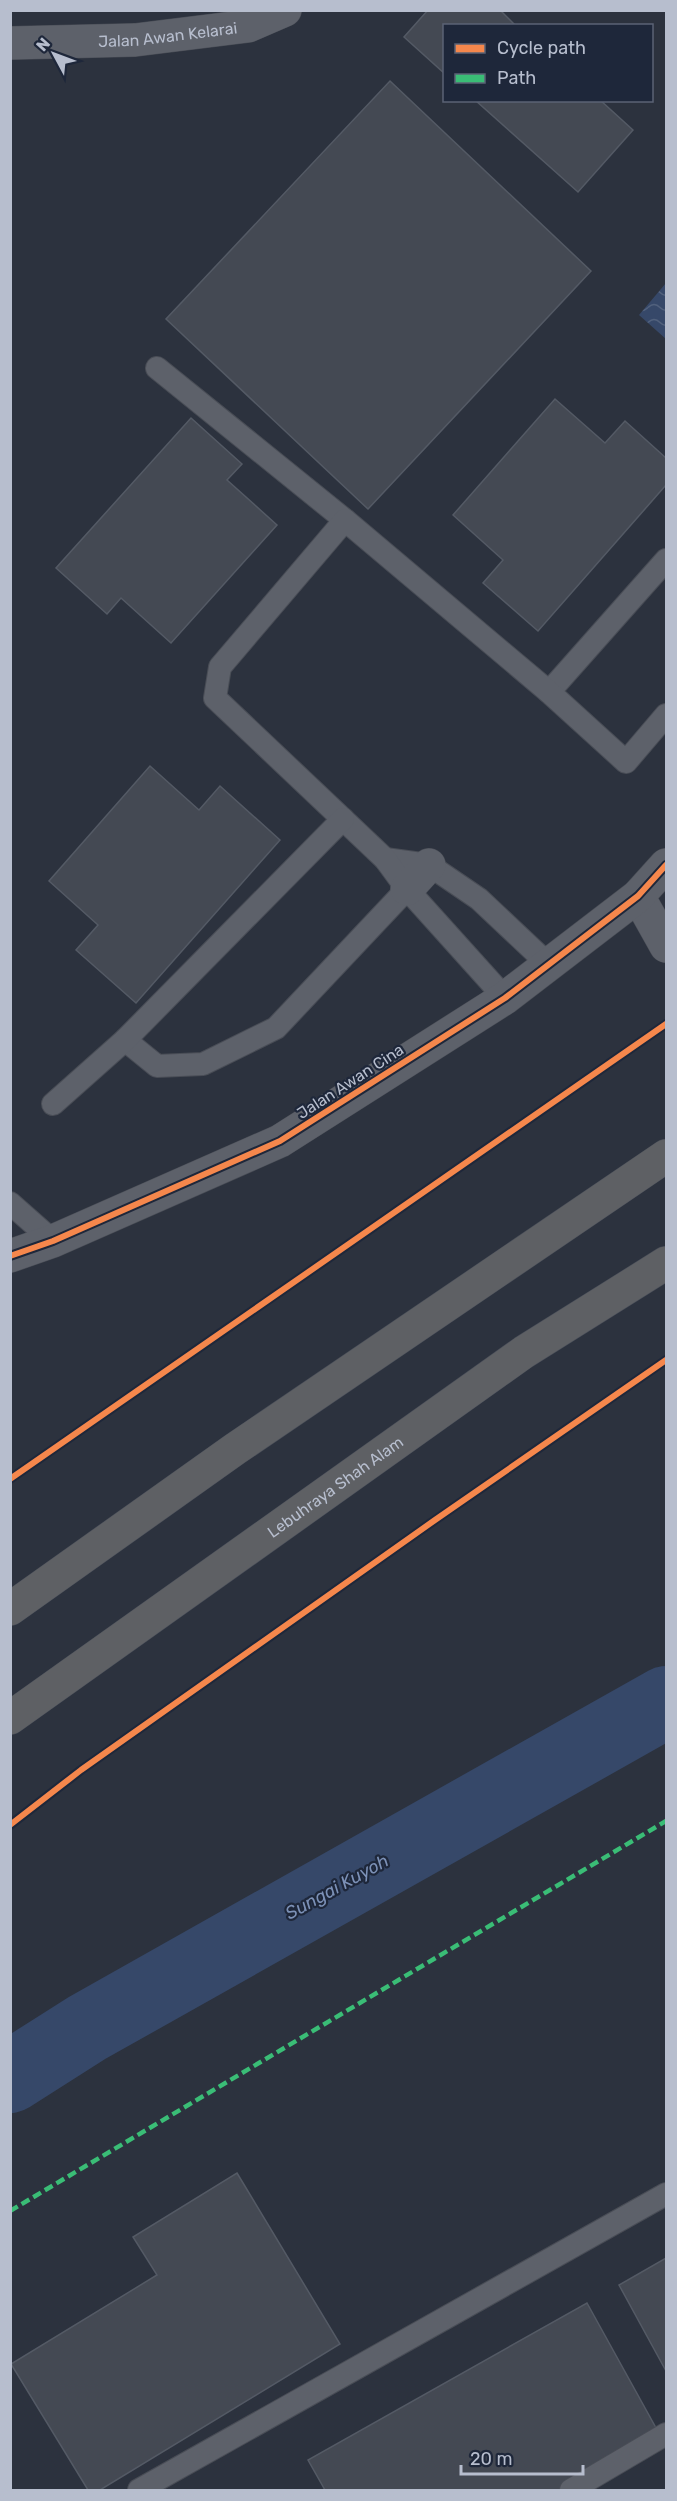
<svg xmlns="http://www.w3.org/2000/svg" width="677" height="2501" viewBox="0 0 677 2501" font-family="Rubik,sans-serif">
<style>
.water{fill:url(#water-waves)}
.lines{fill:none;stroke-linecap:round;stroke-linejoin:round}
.river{stroke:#364869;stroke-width:72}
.building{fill:#444953;stroke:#545a65;stroke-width:1.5}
.service-casing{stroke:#494d56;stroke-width:24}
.minor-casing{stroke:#494d56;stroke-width:34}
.motorway-casing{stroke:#494e59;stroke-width:34}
.service{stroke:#5d616a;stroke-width:22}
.minor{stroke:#5d616a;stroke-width:33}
.motorway{stroke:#5e6064;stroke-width:33}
.quiet{stroke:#3abd76;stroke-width:4.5;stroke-dasharray:9 4.5;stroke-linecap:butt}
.cycleway-casing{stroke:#1e273a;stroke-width:10}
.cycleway{stroke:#f5874c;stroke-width:6}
.labels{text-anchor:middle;stroke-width:4.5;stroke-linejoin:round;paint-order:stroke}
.street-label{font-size:16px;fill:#b7bece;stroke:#1e273a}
.water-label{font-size:18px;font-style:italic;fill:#7c91b7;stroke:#1e273a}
</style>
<defs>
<pattern id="water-waves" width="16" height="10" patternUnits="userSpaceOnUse" patternTransform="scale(1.5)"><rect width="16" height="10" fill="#364869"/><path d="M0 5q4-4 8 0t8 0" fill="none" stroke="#51617d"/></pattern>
</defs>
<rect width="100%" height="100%" fill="#2c323e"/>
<path class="water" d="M666,283V339L639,315Z"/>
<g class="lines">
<path class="river" d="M10,2077L87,2028L666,1702"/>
</g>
<g class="building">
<path d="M428,10H500L516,26H444V73L404,37Z"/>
<path d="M390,81L591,271L368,509L166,319Z"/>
<path d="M475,100H600L633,130L578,192Z"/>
<path d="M555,399L605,443L625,421L666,458V485L538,631L483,583L503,560L453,515Z"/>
<path d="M191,418L242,464L227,480L277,525L171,643L121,598L107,614L56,568Z"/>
<path d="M150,766L199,810L220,786L280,840L136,1003L76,950L98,925L49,881Z"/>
<path d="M237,2173L340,2344L100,2490H88L11,2364L157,2275L133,2237Z"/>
<path d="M666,2258V2371L619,2285Z"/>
<path d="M587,2303L666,2446L587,2490H325L308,2460Z"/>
</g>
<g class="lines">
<g class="service-casing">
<g id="service">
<path d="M157,368L345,520"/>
<path d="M549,692L666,560"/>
<path d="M385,859L429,865L479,899L548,964"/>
<path d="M505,998L407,889L385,859L215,698L220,667L345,520L549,692L626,762L666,715"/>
<path d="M125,1040L157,1066L203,1064L276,1028L407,889"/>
<path d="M53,1104L125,1040L343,819"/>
<path d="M10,1203L53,1241"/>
<path d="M139,2490L666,2194"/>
<path d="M571,2490L666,2434"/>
</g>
</g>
<g class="minor-casing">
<g id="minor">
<path id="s1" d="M10,43L135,40L248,26L285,10"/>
<path d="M407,889L429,865"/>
<path d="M638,896L666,946"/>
<path d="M10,1256L53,1241L280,1141L505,998L638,896L666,865"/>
</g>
</g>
<g class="motorway-casing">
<g id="motorway">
<path d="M10,1609L235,1449L666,1156"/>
<path id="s2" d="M10,1718L524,1352L666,1263"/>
</g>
</g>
<use href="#service" class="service"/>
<use href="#minor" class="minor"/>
<use href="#motorway" class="motorway"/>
<path class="quiet" d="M10,2211L666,1821"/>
<g class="cycleway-casing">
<g id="cycleway">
<path d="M10,1256L53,1241L280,1141L505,998L638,896L666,865"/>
<path d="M10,1479L666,1024"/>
<path d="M10,1825L81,1770L435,1520L666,1360"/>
</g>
</g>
<use href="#cycleway" class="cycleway"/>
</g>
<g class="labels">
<g class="street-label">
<text dy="6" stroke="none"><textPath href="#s1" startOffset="158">Jalan Awan Kelarai</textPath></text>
<text transform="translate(350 1081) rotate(-33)" y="6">Jalan Awan Cina</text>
<text dy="6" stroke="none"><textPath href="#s2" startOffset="399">Lebuhraya Shah Alam</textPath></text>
</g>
<g class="water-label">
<text transform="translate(337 1887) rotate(-29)" y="6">Sungai Kuyoh</text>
</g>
</g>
<rect width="677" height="2501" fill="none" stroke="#b7bece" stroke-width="24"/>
<rect x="443" y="24" width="210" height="78" fill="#1e273a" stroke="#5b6375" stroke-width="1.5"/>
<rect x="455" y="44" width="30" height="9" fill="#f5874c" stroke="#5b6375" stroke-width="1.5"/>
<text x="497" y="54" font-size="18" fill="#b7bece">Cycle path</text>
<rect x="455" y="74" width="30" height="9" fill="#3abd76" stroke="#5b6375" stroke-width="1.5"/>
<text x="497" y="84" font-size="18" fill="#b7bece">Path</text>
<g transform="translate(54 54) rotate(311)" stroke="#1e273a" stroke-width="4.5" paint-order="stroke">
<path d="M0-4.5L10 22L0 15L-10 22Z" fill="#b7bece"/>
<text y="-9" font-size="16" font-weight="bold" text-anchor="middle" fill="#b7bece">N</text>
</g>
<path d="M461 2465v9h122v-9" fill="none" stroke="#b7bece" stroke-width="3"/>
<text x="470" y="2465" font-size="18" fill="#b7bece" stroke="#1e273a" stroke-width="4.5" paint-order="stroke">20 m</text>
</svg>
